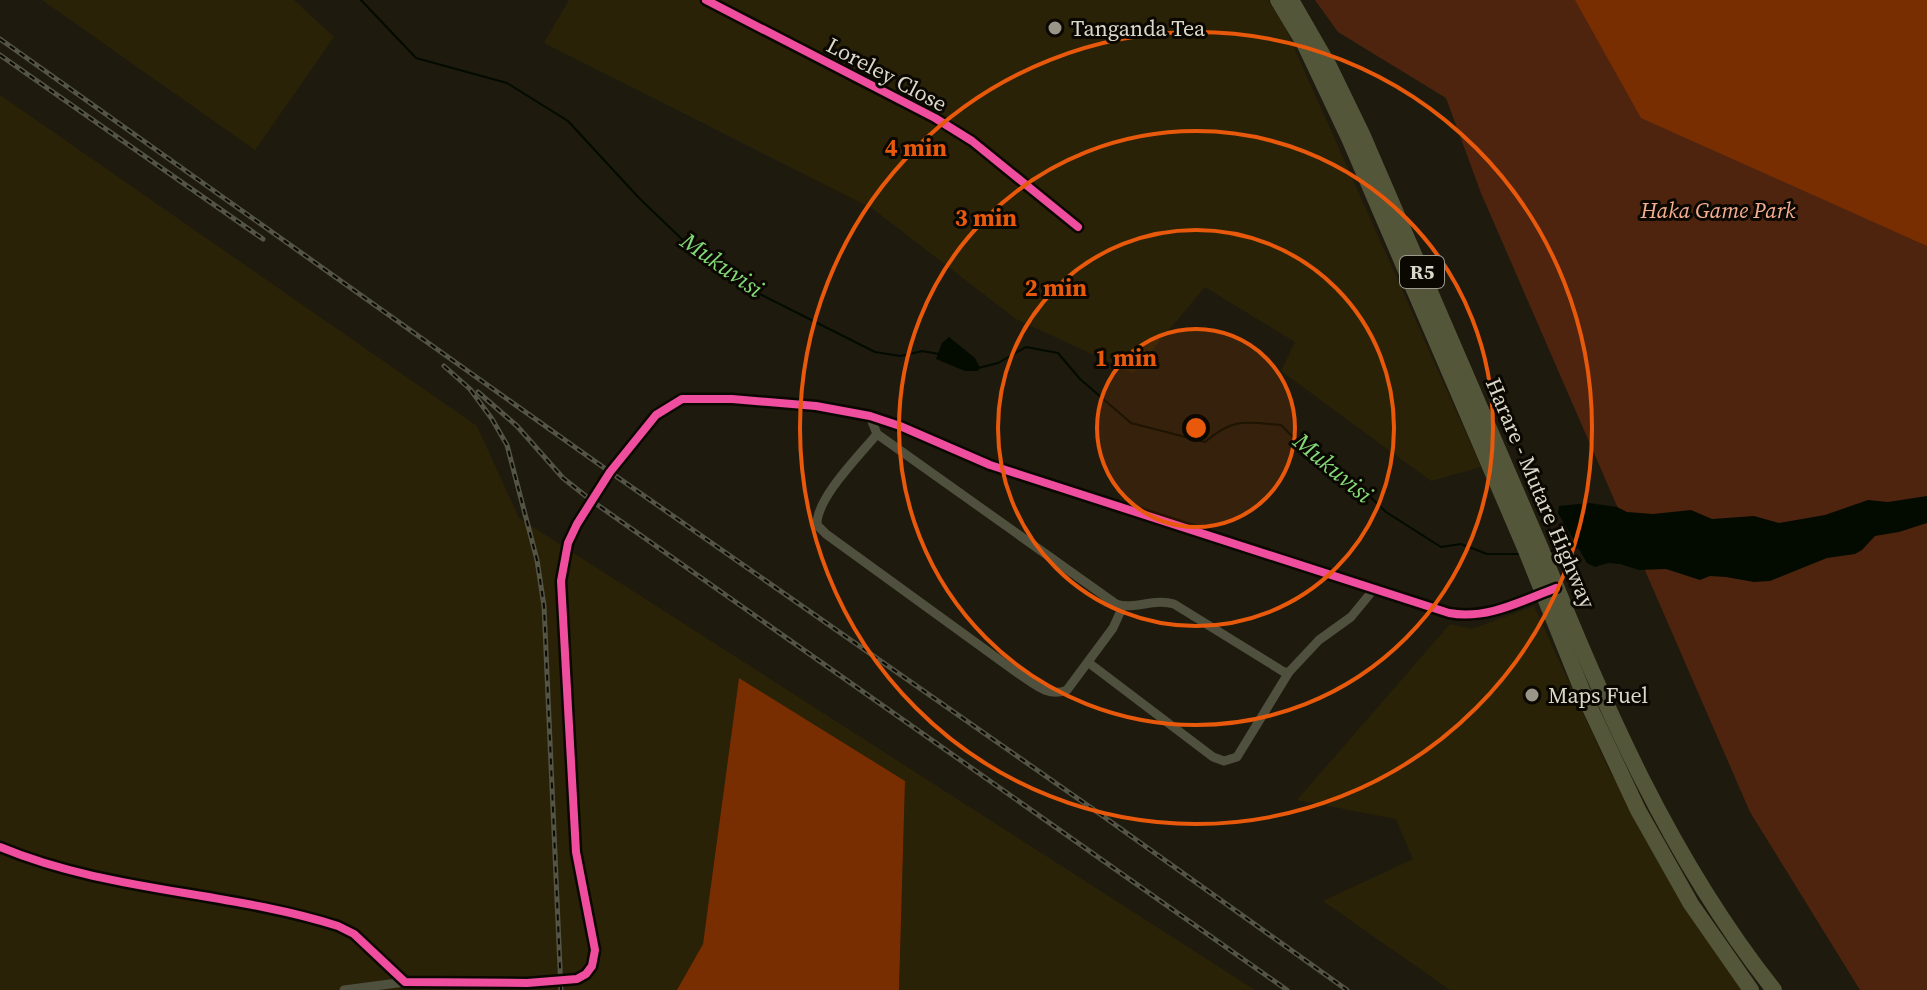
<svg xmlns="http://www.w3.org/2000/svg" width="1927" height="990" viewBox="0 0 1927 990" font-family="'Source Serif 4',serif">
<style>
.built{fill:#2a2207}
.green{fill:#4f240f}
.forest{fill:#792e02}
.water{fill:#030b01}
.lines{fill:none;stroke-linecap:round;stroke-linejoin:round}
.stream{stroke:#030b01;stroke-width:2}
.street{stroke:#4f503d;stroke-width:9}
.highway{stroke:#535639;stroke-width:16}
.rail-casing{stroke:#545445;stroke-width:5}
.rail{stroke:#0b0802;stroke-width:2;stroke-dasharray:6;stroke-linecap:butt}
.cycleway-casing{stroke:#0b0802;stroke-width:13}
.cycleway{stroke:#ef4d9e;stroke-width:8}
.ring{fill:none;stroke:#e8590c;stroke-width:4}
.poi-dot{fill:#999588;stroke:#0b0802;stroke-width:3}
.labels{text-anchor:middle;stroke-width:6;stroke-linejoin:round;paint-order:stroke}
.shield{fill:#0b0802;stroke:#9d998e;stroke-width:2}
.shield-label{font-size:20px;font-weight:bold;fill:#dbd7ca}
.poi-label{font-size:22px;fill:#dbd7ca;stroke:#0b0802;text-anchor:start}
.street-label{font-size:22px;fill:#dbd7ca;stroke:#0b0802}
.park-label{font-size:22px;font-style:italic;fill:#f7ae90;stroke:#0b0802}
.water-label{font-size:24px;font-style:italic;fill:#83da76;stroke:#0b0802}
.centre{fill:#e8590c;stroke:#0b0802;stroke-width:4}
.ring-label{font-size:24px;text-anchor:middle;font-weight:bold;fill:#e8590c;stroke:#0b0802;stroke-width:6;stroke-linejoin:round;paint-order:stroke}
</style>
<rect width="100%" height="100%" fill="#1e1a0e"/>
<g class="built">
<path d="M42,0H294L334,37L255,150Z"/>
<path d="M569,0H1268L1284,25L1481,467L1431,481L1281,371L1295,342L1205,287L1133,373L1016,319L873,209L544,43Z"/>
<path d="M0,95L477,426L519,518L1255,990H899L905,781L739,678L703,944L677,990H0Z"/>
<path d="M1534,606L1610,772L1741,990H1450L1323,901L1413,859L1396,819L1297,800L1450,624L1472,629Z"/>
</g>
<path class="green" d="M1315,0H1927V990H1860L1750,812L1481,193L1446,98L1338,32Z"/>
<g class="forest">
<path d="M1575,0H1927V246L1641,118Z"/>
<path d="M739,678L905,781L899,990H677L703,944Z"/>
</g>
<g class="water">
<path d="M949,337L975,358L980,368L978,371H965L936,359L942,343Z"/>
<path d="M1927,496V523L1899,532L1875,536L1862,550L1855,554L1827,558L1770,581L1754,582L1726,577L1710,576L1700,580L1666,569L1639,570L1620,564L1608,563L1595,567L1587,563L1558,513L1559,506L1589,503L1617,507L1627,512L1653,514L1691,510L1712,519L1754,516L1779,523L1825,515L1868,500L1888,502Z"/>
</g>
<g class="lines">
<g class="stream">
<path d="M361,0L416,58L507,83L568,121L639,198L688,245L752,290L875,352L901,356L922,351L939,354"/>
<path d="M978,368L998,363L1026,347L1058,353L1080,379L1131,423L1205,442C1234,417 1246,422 1281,425L1305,449L1363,490L1386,512L1441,547L1461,544L1487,554H1521"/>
<path d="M1551,551L1577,548"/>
</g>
<g class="street">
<path d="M706,0L935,118L972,141L1078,227"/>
<path d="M870,416L877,434L1116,604C1135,610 1154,598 1174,604L1284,672H1289L1319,640L1351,617L1374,589"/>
<path d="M877,434C860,455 816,498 817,525L826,534L1019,674C1034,684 1049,698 1067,690L1113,628L1123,606"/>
<path d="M1089,663L1213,757L1224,761L1237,757L1289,672"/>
<path d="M0,847C107,892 228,891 338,926L354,934L405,982L527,983L577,979L586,974L592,966L595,950L576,852L561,581L568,543L577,524L610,472L656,415L682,399H732L816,406L870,416L900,426L990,465L1449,613C1484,620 1514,604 1546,591"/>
<path d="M344,990L405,982"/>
</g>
<g class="highway">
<path d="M1278,0L1305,45L1349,138L1525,548L1584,695L1638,810L1691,904L1751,990"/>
<path d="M1291,0L1329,66L1362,134L1541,549C1603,704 1670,859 1774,990"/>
</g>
<g class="rail-casing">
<g id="rail">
<path d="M0,39L610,472L1100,814L1347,990"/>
<path d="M0,55L263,239"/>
<path d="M444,366L470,389L492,419L507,445L537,560L544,606L561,990"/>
<path d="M478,392L517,426L563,478L592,501L1287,990"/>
</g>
</g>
<use href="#rail" class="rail"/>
<g class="cycleway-casing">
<g id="cycleway">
<path d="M706,0L935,118L972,141L1078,227"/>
<path d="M0,847C107,892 228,891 338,926L354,934L405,982L527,983L577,979L586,974L592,966L595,950L576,852L561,581L568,543L577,524L610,472L656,415L682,399H732L816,406L870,416L900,426L990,465L1449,613C1487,620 1521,601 1556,588"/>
</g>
</g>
<use href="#cycleway" class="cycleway"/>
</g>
<circle cx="1196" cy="428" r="99" fill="#e8590c" fill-opacity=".12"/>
<g class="ring">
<circle cx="1196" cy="428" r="99"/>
<circle cx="1196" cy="428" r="198"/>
<circle cx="1196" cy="428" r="297"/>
<circle cx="1196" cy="428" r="396"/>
</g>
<g class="poi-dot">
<circle cx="1055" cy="28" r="8"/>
<circle cx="1532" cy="695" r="8"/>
</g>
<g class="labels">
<rect class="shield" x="1400" y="256" width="44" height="32" rx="6"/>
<g class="shield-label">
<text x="1422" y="279">R5</text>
</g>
<g class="poi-label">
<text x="1071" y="36">Tanganda Tea</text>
<text x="1548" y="703">Maps Fuel</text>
</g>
<g class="street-label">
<text transform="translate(887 74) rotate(28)" y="8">Loreley Close</text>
<text transform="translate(1541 493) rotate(67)" y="8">Harare - Mutare Highway</text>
</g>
<g class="park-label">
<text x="1718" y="218">Haka Game Park</text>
</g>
<g class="water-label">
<text transform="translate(722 265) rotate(35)" y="8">Mukuvisi</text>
<text transform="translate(1333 468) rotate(40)" y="8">Mukuvisi</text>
</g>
</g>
<circle cx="1196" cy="428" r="12" class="centre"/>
<g class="ring-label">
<text x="916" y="156">4 min</text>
<text x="986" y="226">3 min</text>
<text x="1056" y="296">2 min</text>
<text x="1126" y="366">1 min</text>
</g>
</svg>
